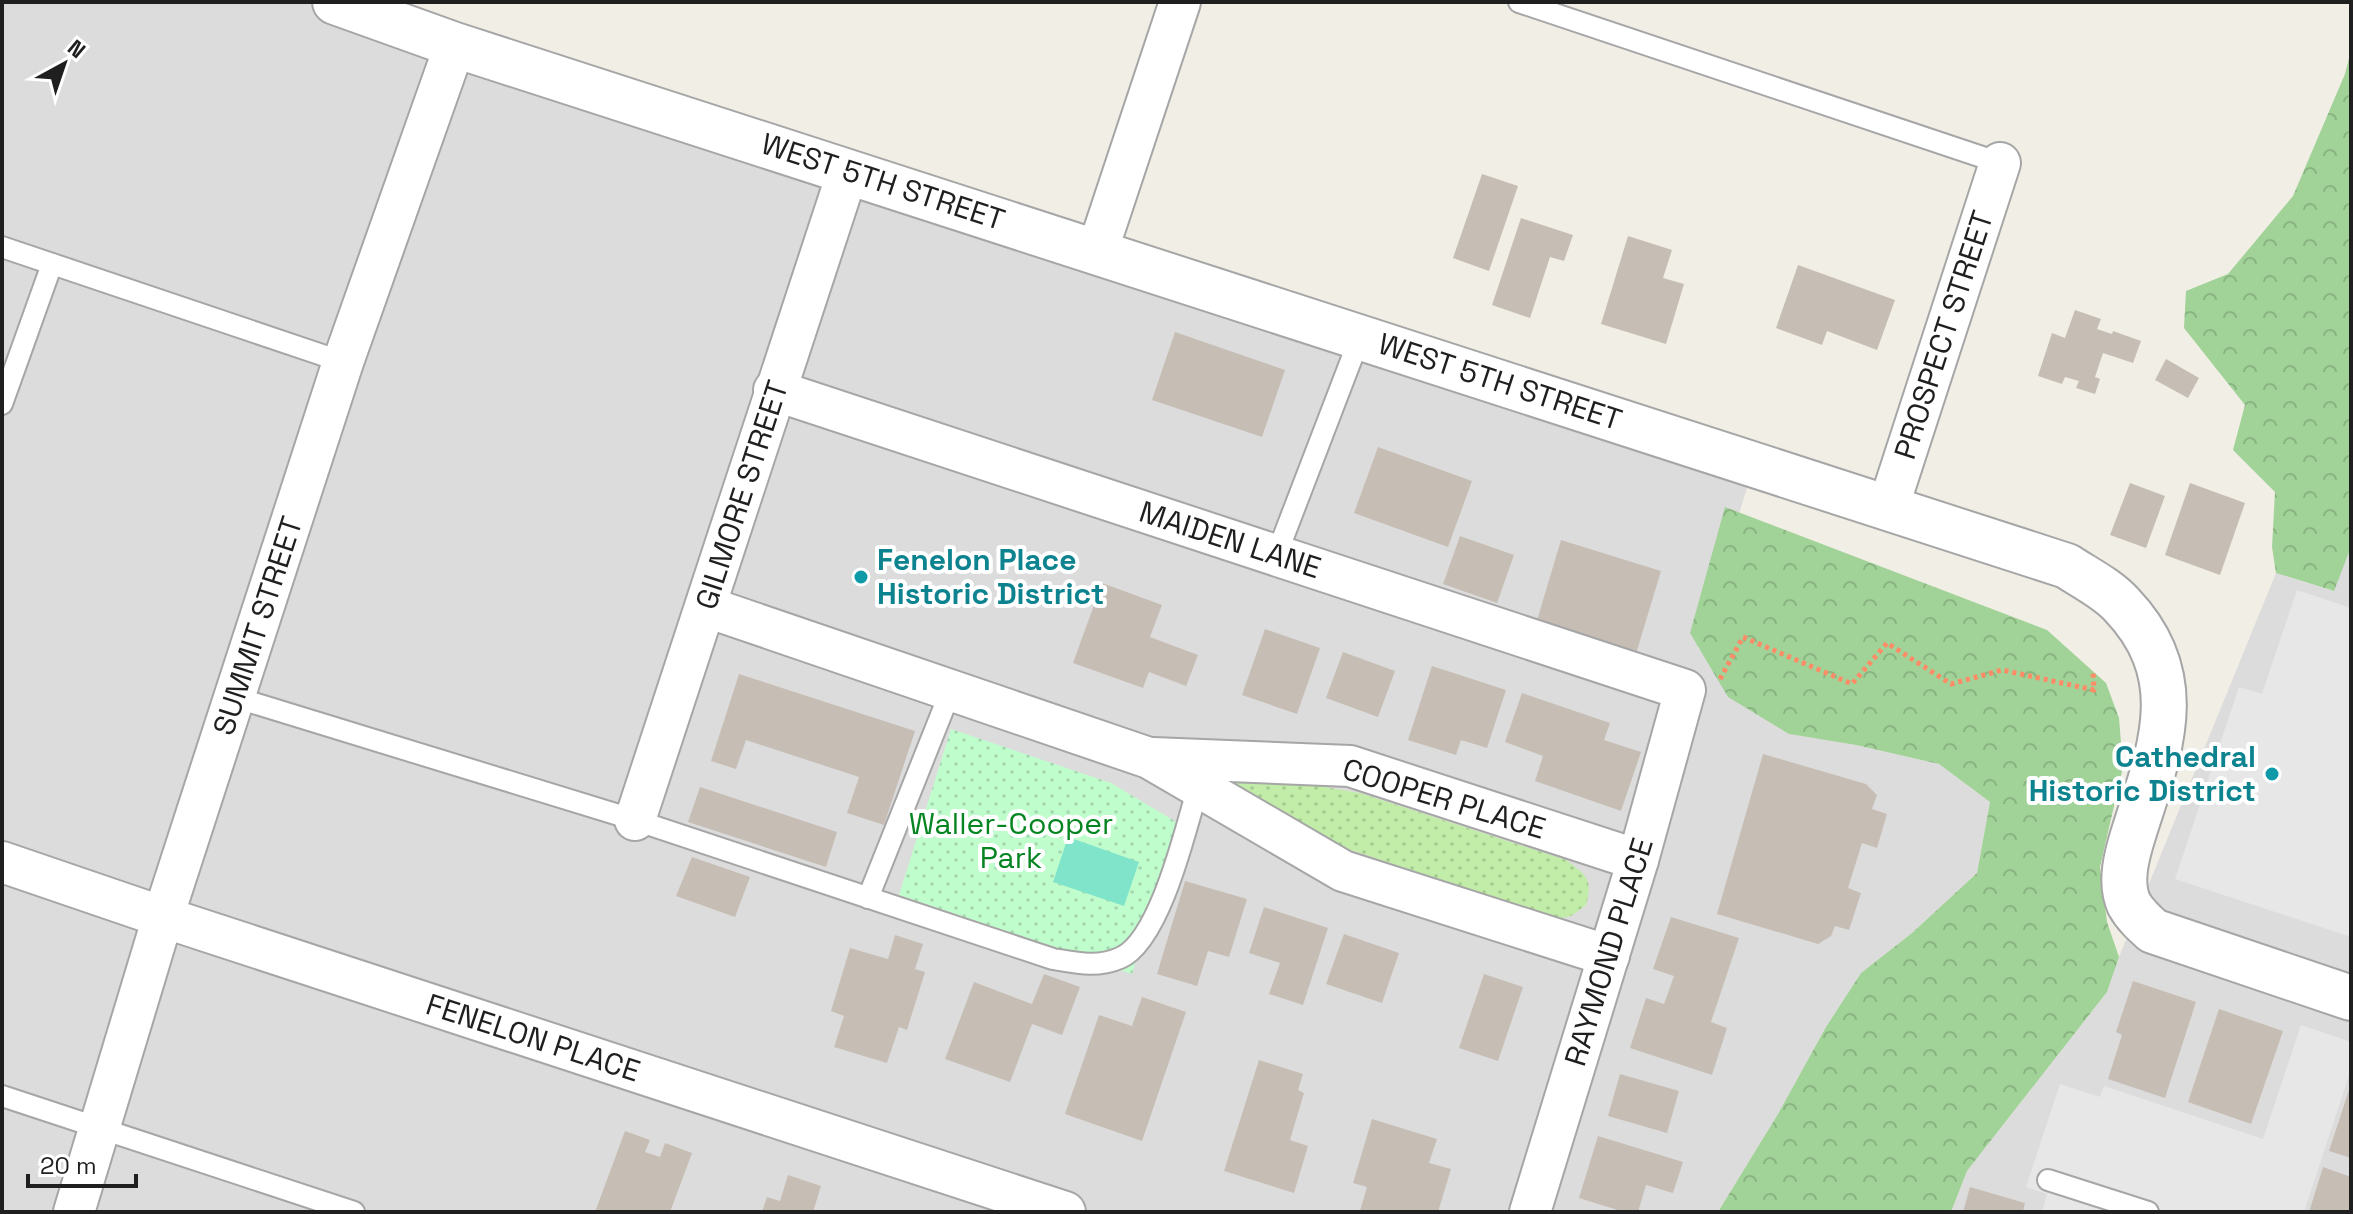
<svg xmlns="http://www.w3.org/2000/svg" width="2353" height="1214" viewBox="0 0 2353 1214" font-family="'Space Grotesk',sans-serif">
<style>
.residential{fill:#dddcdc}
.grass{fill:url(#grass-dots)}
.forest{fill:url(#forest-crowns)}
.park{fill:url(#park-dots)}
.pitch{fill:#7fe4ca}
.parking{fill:#e7e7e7}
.building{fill:#c6beb4}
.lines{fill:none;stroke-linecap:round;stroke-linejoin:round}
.service-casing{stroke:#a6a6a6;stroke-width:24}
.minor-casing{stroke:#a6a6a6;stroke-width:44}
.tertiary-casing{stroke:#a6a6a6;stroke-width:48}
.path{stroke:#ff8b67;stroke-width:5;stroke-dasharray:4 4;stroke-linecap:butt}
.service{stroke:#fff;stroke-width:20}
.minor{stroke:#fff;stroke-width:40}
.tertiary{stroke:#fff;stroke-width:44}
.culture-dot{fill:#0f9aa8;stroke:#fff;stroke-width:3}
.labels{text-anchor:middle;stroke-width:8;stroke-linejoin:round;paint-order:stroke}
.street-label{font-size:30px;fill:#1f1f1f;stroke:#fff}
.culture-label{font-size:30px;font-weight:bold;fill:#0d838f;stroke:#fff;text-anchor:start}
.park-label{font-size:30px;fill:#058521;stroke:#fff}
</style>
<defs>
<pattern id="grass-dots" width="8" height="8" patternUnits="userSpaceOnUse" patternTransform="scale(2)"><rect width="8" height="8" fill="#c1eda8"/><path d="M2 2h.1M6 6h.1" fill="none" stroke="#a5cb90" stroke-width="1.8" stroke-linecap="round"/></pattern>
<pattern id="forest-crowns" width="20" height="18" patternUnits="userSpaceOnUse" patternTransform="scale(2)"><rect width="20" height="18" fill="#a1d297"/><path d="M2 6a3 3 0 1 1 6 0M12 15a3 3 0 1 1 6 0" fill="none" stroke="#8ab482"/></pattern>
<pattern id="park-dots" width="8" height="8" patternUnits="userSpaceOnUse" patternTransform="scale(2)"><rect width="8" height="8" fill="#c0fdcd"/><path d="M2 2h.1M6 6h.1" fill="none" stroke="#a5d8b0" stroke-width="1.8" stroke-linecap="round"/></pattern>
</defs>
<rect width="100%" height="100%" fill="#f1eee5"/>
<g class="residential">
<path d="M2,2H335L1754,465L1698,648L1789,734L1856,745L1939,764L1990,802L1977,873L1912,933L1861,973L1826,1027L1778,1114L1718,1212H2Z"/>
<path d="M2351,547V1212H1951L1967,1171L2107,992L2119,957L2276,573L2333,591Z"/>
</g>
<path class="grass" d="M1212,768L1360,793L1566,860C1587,876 1593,878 1586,905L1571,916L1558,919L1342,847L1210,774Z"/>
<g class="forest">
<path d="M2351,51V547L2334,591L2276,573L2272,547L2275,492L2233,450L2245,405L2184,328L2186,291L2228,274L2293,196L2345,74Z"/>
<path d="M1725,507L2047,630L2106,683L2119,718L2123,767L2100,867L2107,922L2119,957L2107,992L1967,1171L1951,1212H1718L1778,1114L1826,1027L1861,973L1912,933L1977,873L1990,802L1939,764L1856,745L1789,734L1728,697L1690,633Z"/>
</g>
<path class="park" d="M951,729L1111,783L1178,823L1132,974L899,895Z"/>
<path class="pitch" d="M1068,837L1139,862L1124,906L1053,882Z"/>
<g class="parking">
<path d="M2297,590L2351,608V937L2175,879L2239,687L2262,694Z"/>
<path d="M2301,1025L2351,1042V1069L2304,1212H2042L2047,1194L2026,1187L2060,1084L2100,1097L2104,1086L2263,1139Z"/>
</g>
<g class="building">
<path d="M1482,174L1518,186L1489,271L1453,258Z"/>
<path d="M1521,218L1573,235L1564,261L1550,257L1530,318L1492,305Z"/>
<path d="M1628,236L1672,250L1663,278L1684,284L1666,344L1601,324Z"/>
<path d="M1798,265L1895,300L1877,350L1827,331L1822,345L1776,328Z"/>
<path d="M2075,310L2101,319L2097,329L2112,334L2113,331L2141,341L2133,363L2103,353L2095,377L2100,379L2095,394L2076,388L2079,381L2065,377L2062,384L2038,376L2052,333L2065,338Z"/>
<path d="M1175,332L1285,370L1262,437L1152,400Z"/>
<path d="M2166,359L2199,378L2188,398L2155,380Z"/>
<path d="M1378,447L1472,481L1448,547L1354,513Z"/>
<path d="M2130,483L2165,496L2146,548L2110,535Z"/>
<path d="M2190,483L2245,503L2220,575L2165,555Z"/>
<path d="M1460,536L1514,555L1497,603L1443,584Z"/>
<path d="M1561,540L1661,571L1635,657L1535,627Z"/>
<path d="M1102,583L1162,605L1150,637L1198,655L1186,686L1149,672L1143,688L1073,663Z"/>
<path d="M1265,629L1320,648L1297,714L1242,695Z"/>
<path d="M1343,652L1395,671L1378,717L1326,698Z"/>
<path d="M1432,666L1506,690L1487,748L1461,740L1456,755L1408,740Z"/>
<path d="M739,674L915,731L884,825L847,813L859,777L746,740L736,769L711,761Z"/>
<path d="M1522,693L1610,723L1604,740L1641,752L1621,811L1535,781L1543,756L1505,742Z"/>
<path d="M1763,754L1866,784L1877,795L1872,809L1887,814L1877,848L1862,843L1848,888L1861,893L1849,930L1835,926L1831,936L1818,944L1717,914Z"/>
<path d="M700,787L837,832L826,867L688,822Z"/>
<path d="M692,857L750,877L735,917L676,896Z"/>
<path d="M1185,881L1247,899L1229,957L1208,951L1197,986L1157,974Z"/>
<path d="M1264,907L1328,928L1303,1005L1269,994L1280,963L1249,953Z"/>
<path d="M1671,917L1739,938L1711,1022L1727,1028L1712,1075L1630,1048L1646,998L1664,1004L1674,976L1653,969Z"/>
<path d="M1344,934L1399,953L1382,1003L1326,984Z"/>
<path d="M895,935L923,944L915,969L925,972L907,1030L899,1027L887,1063L834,1047L844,1016L831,1011L850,948L888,959Z"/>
<path d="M1044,974L1080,987L1062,1035L1032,1024L1010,1082L945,1059L974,982L1032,1004Z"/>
<path d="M1484,974L1523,987L1498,1061L1459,1048Z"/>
<path d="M2133,981L2196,1002L2165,1098L2108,1079L2122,1035L2116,1032Z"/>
<path d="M1142,997L1186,1012L1142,1141L1065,1114L1099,1015L1132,1026Z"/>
<path d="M2219,1009L2283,1031L2251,1124L2188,1102Z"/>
<path d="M1259,1060L1303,1074L1298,1090L1304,1093L1290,1140L1308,1146L1294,1193L1224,1171Z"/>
<path d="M1620,1074L1679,1091L1667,1133L1608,1116Z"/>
<path d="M2350,1087H2351V1158L2329,1151Z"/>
<path d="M1372,1119L1437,1139L1429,1163L1451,1169L1438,1212L1360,1211L1367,1187L1353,1183Z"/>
<path d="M625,1131L650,1140L645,1152L660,1157L665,1143L692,1153L670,1212H595Z"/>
<path d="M1598,1136L1683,1162L1673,1193L1646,1185L1638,1212H1624L1579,1198Z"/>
<path d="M2323,1167L2351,1177V1212H2309Z"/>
<path d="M788,1175L821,1186L813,1212H762L767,1197L780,1201Z"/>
<path d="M1970,1187L2025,1203L2023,1212H1963Z"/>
</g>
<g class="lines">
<g class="service-casing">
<g id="service">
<path d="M1519,2L2000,163"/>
<path d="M2,247L343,362"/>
<path d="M2,404L52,264"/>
<path d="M1276,556L1360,337"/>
<path d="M234,697L635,820L1053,959C1077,963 1097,968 1120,958C1160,941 1186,828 1198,787"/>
<path d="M868,898L951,690"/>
<path d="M2,1096L354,1212"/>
<path d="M2048,1180L2148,1212"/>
</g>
</g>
<g class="minor-casing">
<g id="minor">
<path d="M1097,252L1180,2"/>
<path d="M774,390L1685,690L1638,860L1530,1212"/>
<path d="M1888,508L2000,163"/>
<path d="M707,607L1149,758L1343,871L1609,956"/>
<path d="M1153,758L1350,766L1638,860"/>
<path d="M635,820C708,604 775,387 848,171"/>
<path d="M2,862L163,917L1065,1212"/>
<path d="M74,1212L163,917L343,362L455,45"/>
</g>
</g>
<g class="tertiary-casing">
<path id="tertiary" d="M335,2L455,45L2067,566C2085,578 2106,588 2121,604C2191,677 2160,750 2134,832C2127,854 2119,882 2129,904C2135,915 2144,923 2153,931L2351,998"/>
</g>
<path class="path" d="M1720,679L1743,637L1852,684L1887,643L1951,684L2002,670L2094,690L2093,670"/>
<use href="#service" class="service"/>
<use href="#minor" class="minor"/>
<use href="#tertiary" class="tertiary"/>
</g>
<g class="culture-dot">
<circle cx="861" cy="577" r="8"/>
<circle cx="2272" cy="774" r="8"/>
</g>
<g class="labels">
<g class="street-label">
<text transform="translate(883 182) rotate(18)" y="10">WEST 5TH STREET</text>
<text transform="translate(1944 335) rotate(-72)" y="10">PROSPECT STREET</text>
<text transform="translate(1500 382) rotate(18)" y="10">WEST 5TH STREET</text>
<text transform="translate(742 495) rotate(-72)" y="10">GILMORE STREET</text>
<text transform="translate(1230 540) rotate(18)" y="10">MAIDEN LANE</text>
<text transform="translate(258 626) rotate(-72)" y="10">SUMMIT STREET</text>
<text transform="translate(1444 799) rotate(17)" y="10">COOPER PLACE</text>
<text transform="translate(1609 952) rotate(-73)" y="10">RAYMOND PLACE</text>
<text transform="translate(533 1038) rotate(18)" y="10">FENELON PLACE</text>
</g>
<g class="culture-label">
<text x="877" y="570">Fenelon Place<tspan x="877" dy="34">Historic District</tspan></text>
<text x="2256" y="767" text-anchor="end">Cathedral<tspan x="2256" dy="34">Historic District</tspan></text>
</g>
<g class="park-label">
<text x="1011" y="834">Waller-Cooper<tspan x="1011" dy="34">Park</tspan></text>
</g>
</g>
<rect width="2353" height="1214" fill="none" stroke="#1f1f1f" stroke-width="8"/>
<g transform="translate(64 64) rotate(40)" stroke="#ffffff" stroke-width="6" paint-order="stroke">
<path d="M0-6L14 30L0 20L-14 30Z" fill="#1f1f1f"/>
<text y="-12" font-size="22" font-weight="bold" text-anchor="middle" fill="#1f1f1f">N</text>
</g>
<path d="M28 1174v12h108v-12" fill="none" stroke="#1f1f1f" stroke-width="4"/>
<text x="40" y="1174" font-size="24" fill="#1f1f1f" stroke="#ffffff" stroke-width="6" paint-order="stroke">20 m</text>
</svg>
